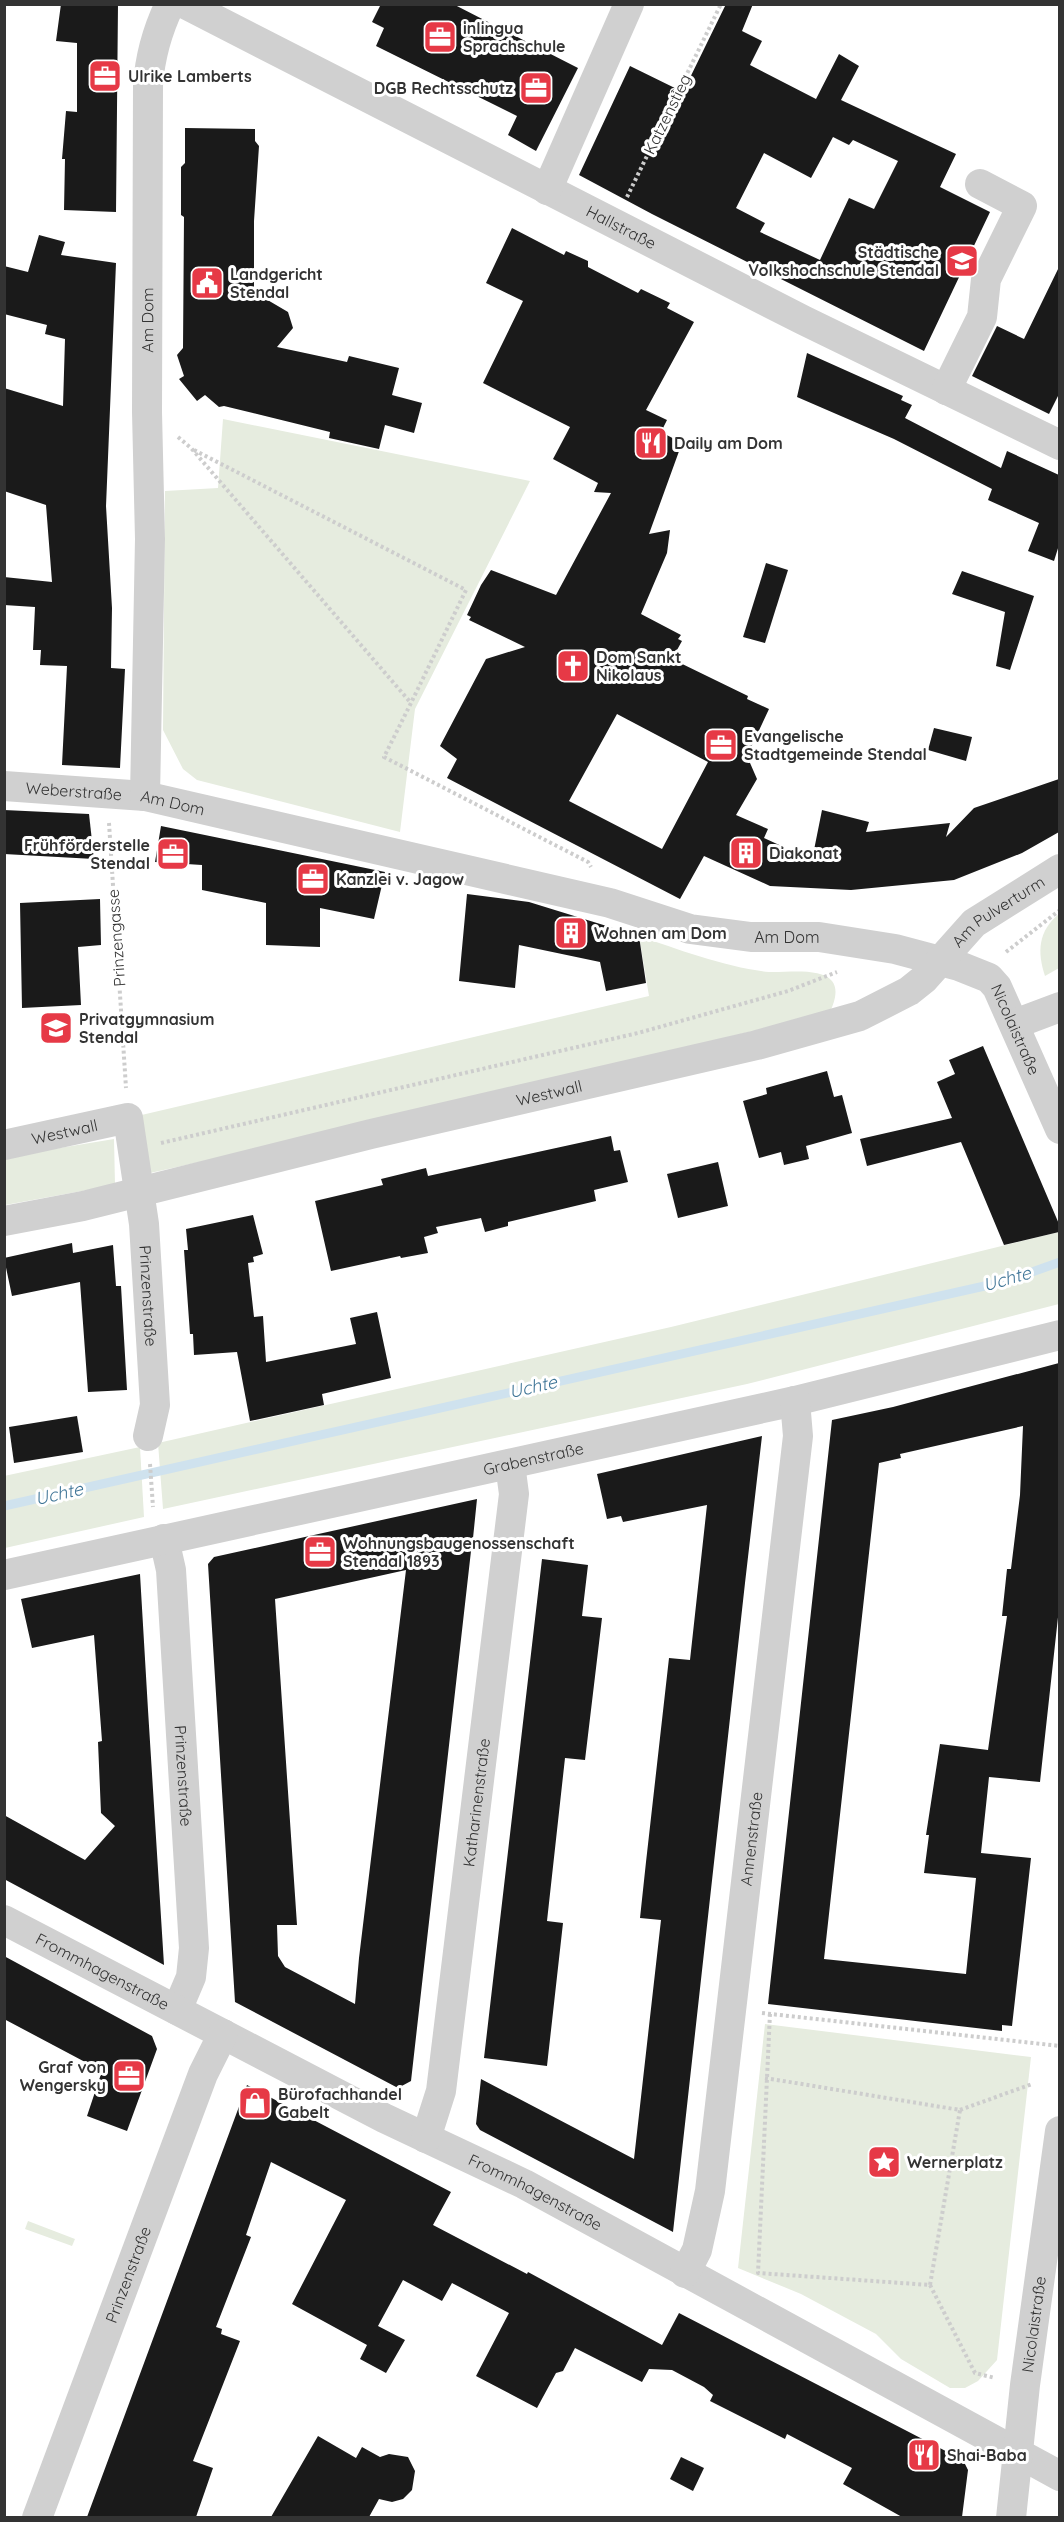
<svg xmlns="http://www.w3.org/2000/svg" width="1064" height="2522" viewBox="0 0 1064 2522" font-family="Quicksand,sans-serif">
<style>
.green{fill:#e6ecdf}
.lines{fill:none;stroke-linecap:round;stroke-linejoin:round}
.stream{stroke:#cfe2ee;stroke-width:9}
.building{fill:#1a1a1a;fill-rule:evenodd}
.path{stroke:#cdcdcd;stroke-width:4;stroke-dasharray:3 3;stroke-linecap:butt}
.minor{stroke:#d0d0d0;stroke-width:30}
.labels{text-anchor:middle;stroke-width:6;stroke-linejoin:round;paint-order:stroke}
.poi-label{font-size:16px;font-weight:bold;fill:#333;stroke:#fff;text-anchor:start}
.street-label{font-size:16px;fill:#333;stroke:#fff}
.water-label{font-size:18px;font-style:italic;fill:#3f7597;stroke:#fff}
</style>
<rect width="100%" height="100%" fill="#fff"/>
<g class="green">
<path d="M223,419L530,481L415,709L400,832L197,780L183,769L163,730L165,491L218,488Z"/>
<path d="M1059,914V968L1045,976C1037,952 1038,931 1059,914Z"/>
<path d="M639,936C677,949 728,968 769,972C785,973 820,967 832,981C839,990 834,1003 830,1012L394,1119L141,1175L133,1117L649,996Z"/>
<path d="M114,1139L115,1185L5,1205V1157Z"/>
<path d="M1059,1232V1304L747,1384L163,1509L158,1443L671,1327Z"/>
<path d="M140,1447L144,1517L5,1548L4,1476Z"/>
<path d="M765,2024L1031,2057L997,2360L978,2381L965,2388H950L901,2359L876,2334L801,2294L738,2268Z"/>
<path d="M28,2221L75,2239L72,2246L25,2229Z"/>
</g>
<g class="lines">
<path class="stream" d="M4,1506L1007,1281L1060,1262"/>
</g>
<g class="building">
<path d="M61,4H118L116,212L64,210L65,159H62L66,111L77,112V43L56,41Z"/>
<path d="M381,4H453L578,68L536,151L508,135L517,116L376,46L384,28L372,22Z"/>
<path d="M726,4H753L742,31L762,41L750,65L816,99L839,54L859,66L841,100L956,154L940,187L990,212L924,351L652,214L579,175L630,66L683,92ZM833,137L849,145L853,140L898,161L874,209L849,198L820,260L760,232L765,223L736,208L764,153L811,178Z"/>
<path d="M185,128L255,129V141L259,146L254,221V292L288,312L293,328L277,347L347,362L349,356L399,368L392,395L422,403L414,433L385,425L379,449L329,438L330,432L224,406L219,407L205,395L197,401L179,379L184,376L177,355L183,348L184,217L181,215V167L185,163Z"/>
<path d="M512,228L564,255L566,251L588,261V267L638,293L641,289L670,303L667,308L694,322L646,410L667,420L661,432L682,443L649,534L670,530L667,553L641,614L681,635L678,639L682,641L672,659L748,696L747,699L769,709L747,756L757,779L736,815L768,829L764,838L812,860L822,810L869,822L866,832L950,823L946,837L974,808L1059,779V832L1022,853L954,880L851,890L770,886L704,856L680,899L447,778L457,759L440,746L486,659L525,647L469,620L471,617L467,615L481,585L491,570L556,595L611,493L594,492L598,483L553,459L570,427L483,383L523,301L486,283ZM617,714L708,762L662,849L569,801Z"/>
<path d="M39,235L65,242L61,255L116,263L106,506L112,608L111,668L125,669L120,768L62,765L67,666L40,665L41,650H33L35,607L4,605V577L52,582L46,505L4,491V388L63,406L65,339L45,334L47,325L4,314V266L28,272Z"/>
<path d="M1059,267V394L1049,414L972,376L997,326L1024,339Z"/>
<path d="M807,353L903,396L901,400L912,405L905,418L1001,468L1007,451L1059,475V545L1054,561L1028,551L1039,523L988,500L992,489L894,439L797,397Z"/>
<path d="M766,563L788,570L765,643L743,637Z"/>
<path d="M962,571L1034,596L1010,670L996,666L1005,612L952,594Z"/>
<path d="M934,728L972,737L966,761L928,750Z"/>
<path d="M4,810L89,814L94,859L4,854Z"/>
<path d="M161,826L385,872L374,919L320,908V947L266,945V903L202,890V865L155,862Z"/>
<path d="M467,894L529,902L639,936L646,983L606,991L600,962L519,945L515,988L459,981Z"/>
<path d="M100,899L101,945L78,947L81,1005L22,1008L20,903Z"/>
<path d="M983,1046L1059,1224V1232L1004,1245L961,1142L867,1166L860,1139L952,1118L937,1082L955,1074L949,1060Z"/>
<path d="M827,1071L834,1097L842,1095L852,1133L806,1146L809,1159L784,1165L781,1152L759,1158L743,1101L767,1094L766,1088Z"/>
<path d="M611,1136L614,1151L620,1150L628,1182L594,1190L596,1201L508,1222V1226L485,1232L481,1218L436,1227L438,1233L424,1237L428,1253L401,1258L400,1256L331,1271L315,1201L383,1185L381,1179L426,1168L428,1176Z"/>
<path d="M718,1162L728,1206L678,1218L667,1174Z"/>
<path d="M253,1215L263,1254L253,1257L254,1262L248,1263L254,1317L263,1316L266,1362L356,1344L350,1318L377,1312L391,1378L322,1394L324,1405L250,1421L237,1352L194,1355L193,1334H190L184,1250H188L186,1229Z"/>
<path d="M72,1243L73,1253L113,1245L116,1286H121L127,1390L88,1392L80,1282L12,1296L4,1258Z"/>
<path d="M1059,1363V1608L1040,1782L989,1777L981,1853L1031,1858L1012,2026L1002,2025V2031L768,2004L832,1420L893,1407ZM1023,1426L1020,1495L1011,1569H1007L1002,1616H1007L988,1750L940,1744L926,1835H929L924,1873L976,1878L966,1974L824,1959L879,1463L901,1458L900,1454Z"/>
<path d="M77,1416L83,1452L14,1463L9,1427Z"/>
<path d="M762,1436L745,1583L673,2232L480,2130L476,2124L481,2079L634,2159L661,1920L640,1918L646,1862L669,1658L690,1660L707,1505L623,1522L621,1516L607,1519L597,1474Z"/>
<path d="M477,1499L472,1548L462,1550L471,1551L411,2081L398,2088L235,2002L208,1564L214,1557ZM406,1570L359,1958L355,2004L285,1967L278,1956L277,1925H297L275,1599Z"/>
<path d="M542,1559L588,1565L582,1616L602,1618L585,1760L565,1758L547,1921L563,1923L547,2066L484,2058Z"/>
<path d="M140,1574L148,1710L164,1965L4,1879V1815L85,1860L115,1826L101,1813L98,1742L102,1741L94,1635L32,1648L21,1599Z"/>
<path d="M4,1956L152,2036L157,2049L127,2131L87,2116L102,2071L4,2019Z"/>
<path d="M247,2085L451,2192L433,2225L527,2274L528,2272L662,2345L679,2313L963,2460L968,2470L962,2517H902L843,2484L852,2468L787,2434L785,2439L710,2401L713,2395L704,2387L672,2370L649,2369L642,2382L575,2348L563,2371L556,2373L537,2408L476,2376L509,2313L452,2283L442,2301L403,2280L378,2326L405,2340L386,2373L360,2359L367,2345L292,2304L346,2200L271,2162L246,2235L251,2237L216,2327L222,2329L221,2334L240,2341L193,2461L213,2468L196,2517H87Z"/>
<path d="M318,2436L356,2458L362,2447L380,2457L389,2454L408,2457L415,2471L412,2490L403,2499L392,2502L379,2499L369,2517H271Z"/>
<path d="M681,2457L704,2468L693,2491L670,2479Z"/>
</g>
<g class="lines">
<g class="path">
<path d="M627,197L721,4"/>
<path d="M178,437L191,448L411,703L384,757L588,862L591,867"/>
<path d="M194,450L466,590L411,703"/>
<path d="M109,823L126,1088"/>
<path d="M1006,952L1060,910"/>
<path d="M161,1143L638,1033L788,991L837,972"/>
<path d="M150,1464L153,1507"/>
<path d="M762,2013L1060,2046"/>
<path d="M765,2078L960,2110L930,2285L758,2273L770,2013"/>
<path d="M960,2110L1032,2084"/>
<path d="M930,2285L975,2373L995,2378"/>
</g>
<g class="minor">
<path id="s1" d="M185,4L803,320L1060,445"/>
<path d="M547,190L629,4"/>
<path d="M946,390L982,317L986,279L1022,206L980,184"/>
<path id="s2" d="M4,786L145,796L610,903L690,929L751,937H819L895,949L959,966L989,978L997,987L1060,1129"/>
<path id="s3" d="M145,796L150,539L147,412L148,85C150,56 157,31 170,4"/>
<path d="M1015,1024L1060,1007"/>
<path id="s4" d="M4,1145L128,1118L144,1224L155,1405L148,1436"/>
<path id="s5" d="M4,1221L83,1206L371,1134L757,1045L860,1016L909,991L924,979L974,923L1060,869"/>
<path id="s6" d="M164,1539L171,1570L194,1948L191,1977L177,2010"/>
<path id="s7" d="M4,1575L795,1401L1060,1335"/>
<path id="s8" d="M4,1920L384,2118L524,2184L1060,2476"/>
<path id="s9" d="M426,2138L441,2091L514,1494L510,1464"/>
<path id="s10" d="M685,2273L697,2250L710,2191L798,1436L795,1401"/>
<path id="s11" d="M37,2518L203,2074L223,2034"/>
<path id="s12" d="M1011,2518L1025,2385L1060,2131"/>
</g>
</g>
<defs>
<g id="office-square" transform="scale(1.725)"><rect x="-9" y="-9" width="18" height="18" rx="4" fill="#e63946" stroke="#fff"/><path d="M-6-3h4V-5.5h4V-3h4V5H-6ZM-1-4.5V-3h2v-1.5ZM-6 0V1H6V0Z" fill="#fff"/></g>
<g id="university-square" transform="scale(1.725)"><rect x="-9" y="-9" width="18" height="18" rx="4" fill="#e63946" stroke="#fff"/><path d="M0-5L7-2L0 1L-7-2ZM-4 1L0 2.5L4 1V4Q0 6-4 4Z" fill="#fff"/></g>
<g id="civic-square" transform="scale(1.725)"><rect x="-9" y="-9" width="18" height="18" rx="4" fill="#e63946" stroke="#fff"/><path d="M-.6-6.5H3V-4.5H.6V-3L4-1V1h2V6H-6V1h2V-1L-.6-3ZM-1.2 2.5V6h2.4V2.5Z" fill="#fff"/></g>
<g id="restaurant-square" transform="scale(1.725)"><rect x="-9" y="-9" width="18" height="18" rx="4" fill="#e63946" stroke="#fff"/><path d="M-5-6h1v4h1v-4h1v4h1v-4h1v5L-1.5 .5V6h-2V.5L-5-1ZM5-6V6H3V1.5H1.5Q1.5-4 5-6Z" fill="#fff"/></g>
<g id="church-square" transform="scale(1.725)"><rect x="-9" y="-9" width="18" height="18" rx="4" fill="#e63946" stroke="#fff"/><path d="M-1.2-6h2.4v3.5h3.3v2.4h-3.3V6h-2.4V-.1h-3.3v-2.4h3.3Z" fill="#fff"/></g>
<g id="building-square" transform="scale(1.725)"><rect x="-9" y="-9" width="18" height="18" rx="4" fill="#e63946" stroke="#fff"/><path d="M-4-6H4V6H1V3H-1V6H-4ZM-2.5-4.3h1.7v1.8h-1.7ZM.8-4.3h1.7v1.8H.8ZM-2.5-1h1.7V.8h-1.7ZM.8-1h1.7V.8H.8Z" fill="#fff"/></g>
<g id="school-square" transform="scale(1.725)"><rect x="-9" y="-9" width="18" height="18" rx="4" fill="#e63946" stroke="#fff"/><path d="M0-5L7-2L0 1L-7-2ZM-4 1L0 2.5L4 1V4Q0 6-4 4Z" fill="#fff"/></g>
<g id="shop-square" transform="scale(1.725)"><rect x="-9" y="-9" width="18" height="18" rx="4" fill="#e63946" stroke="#fff"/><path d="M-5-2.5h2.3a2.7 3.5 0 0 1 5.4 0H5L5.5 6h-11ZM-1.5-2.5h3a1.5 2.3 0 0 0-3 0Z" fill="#fff"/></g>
<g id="sight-square" transform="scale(1.725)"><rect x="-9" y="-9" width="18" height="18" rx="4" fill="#e63946" stroke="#fff"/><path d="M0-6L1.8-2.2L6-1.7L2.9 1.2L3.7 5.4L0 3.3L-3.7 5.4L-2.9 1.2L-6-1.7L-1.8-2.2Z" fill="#fff"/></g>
</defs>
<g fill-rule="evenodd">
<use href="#office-square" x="440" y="37"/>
<use href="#office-square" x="105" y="76"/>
<use href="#office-square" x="536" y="88"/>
<use href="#university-square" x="962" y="261"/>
<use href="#civic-square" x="207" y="283"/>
<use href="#restaurant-square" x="651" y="443"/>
<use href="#church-square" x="573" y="666"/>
<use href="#office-square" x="721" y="745"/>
<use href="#building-square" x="746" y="853"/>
<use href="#office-square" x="173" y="854"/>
<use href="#office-square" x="313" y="879"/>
<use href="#building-square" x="571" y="933"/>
<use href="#school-square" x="56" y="1028"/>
<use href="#office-square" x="320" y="1552"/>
<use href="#office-square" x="129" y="2076"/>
<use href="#shop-square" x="255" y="2103"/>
<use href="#sight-square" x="884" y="2162"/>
<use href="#restaurant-square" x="924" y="2455"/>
</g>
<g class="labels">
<g class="poi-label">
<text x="463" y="34">inlingua<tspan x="463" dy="18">Sprachschule</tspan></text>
<text x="128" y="82">Ulrike Lamberts</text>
<text x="513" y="94" text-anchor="end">DGB Rechtsschutz</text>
<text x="939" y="258" text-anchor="end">Städtische<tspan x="939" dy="18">Volkshochschule Stendal</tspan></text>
<text x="230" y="280">Landgericht<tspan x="230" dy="18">Stendal</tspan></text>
<text x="674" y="449">Daily am Dom</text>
<text x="596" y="663">Dom Sankt<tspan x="596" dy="18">Nikolaus</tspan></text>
<text x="744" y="742">Evangelische<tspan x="744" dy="18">Stadtgemeinde Stendal</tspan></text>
<text x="150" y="851" text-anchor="end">Frühförderstelle<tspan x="150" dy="18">Stendal</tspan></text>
<text x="769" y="859">Diakonat</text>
<text x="336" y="885">Kanzlei v. Jagow</text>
<text x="594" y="939">Wohnen am Dom</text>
<text x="79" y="1025">Privatgymnasium<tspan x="79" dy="18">Stendal</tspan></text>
<text x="343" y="1549">Wohnungsbaugenossenschaft<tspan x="343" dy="18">Stendal 1893</tspan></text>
<text x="106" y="2073" text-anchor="end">Graf von<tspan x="106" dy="18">Wengersky</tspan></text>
<text x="278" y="2100">Bürofachhandel<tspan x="278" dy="18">Gabelt</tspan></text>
<text x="907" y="2168">Wernerplatz</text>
<text x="947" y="2461">Shai-Baba</text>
</g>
<g class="street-label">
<text transform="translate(667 114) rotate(-64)" y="6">Katzenstieg</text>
<text dy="6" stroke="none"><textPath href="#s1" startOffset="490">Hallstraße</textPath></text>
<text dy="6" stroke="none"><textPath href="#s3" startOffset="476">Am Dom</textPath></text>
<text dy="6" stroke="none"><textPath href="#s2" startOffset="70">Weberstraße</textPath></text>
<text dy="6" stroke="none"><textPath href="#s2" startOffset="170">Am Dom</textPath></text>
<text dy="6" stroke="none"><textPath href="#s5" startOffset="1056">Am Pulverturm</textPath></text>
<text transform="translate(116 938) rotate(-94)" y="6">Prinzengasse</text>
<text dy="6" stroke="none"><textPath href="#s2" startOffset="800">Am Dom</textPath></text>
<text dy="6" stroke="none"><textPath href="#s2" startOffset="1066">Nicolaistraße</textPath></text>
<text dy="6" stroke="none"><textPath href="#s5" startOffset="560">Westwall</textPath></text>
<text dy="6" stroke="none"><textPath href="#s4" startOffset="62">Westwall</textPath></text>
<text dy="6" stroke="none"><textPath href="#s4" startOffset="306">Prinzenstraße</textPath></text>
<text dy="6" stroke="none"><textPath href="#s7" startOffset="542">Grabenstraße</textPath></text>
<text dy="6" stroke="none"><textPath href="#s6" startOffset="238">Prinzenstraße</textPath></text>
<text dy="6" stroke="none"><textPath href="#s9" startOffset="340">Katharinenstraße</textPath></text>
<text dy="6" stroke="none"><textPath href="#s10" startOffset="441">Annenstraße</textPath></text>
<text dy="6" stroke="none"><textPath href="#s8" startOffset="111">Frommhagenstraße</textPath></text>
<text dy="6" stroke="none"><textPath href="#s8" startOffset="597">Frommhagenstraße</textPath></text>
<text dy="6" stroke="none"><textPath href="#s11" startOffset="260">Prinzenstraße</textPath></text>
<text dy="6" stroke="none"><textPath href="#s12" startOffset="195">Nicolaistraße</textPath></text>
</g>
<g class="water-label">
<text transform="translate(1007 1279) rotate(-16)" y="6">Uchte</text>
<text transform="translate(533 1387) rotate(-13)" y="6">Uchte</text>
<text transform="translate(59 1494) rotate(-13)" y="6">Uchte</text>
</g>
</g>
<rect width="1064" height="2522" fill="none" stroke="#333333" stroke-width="12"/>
</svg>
